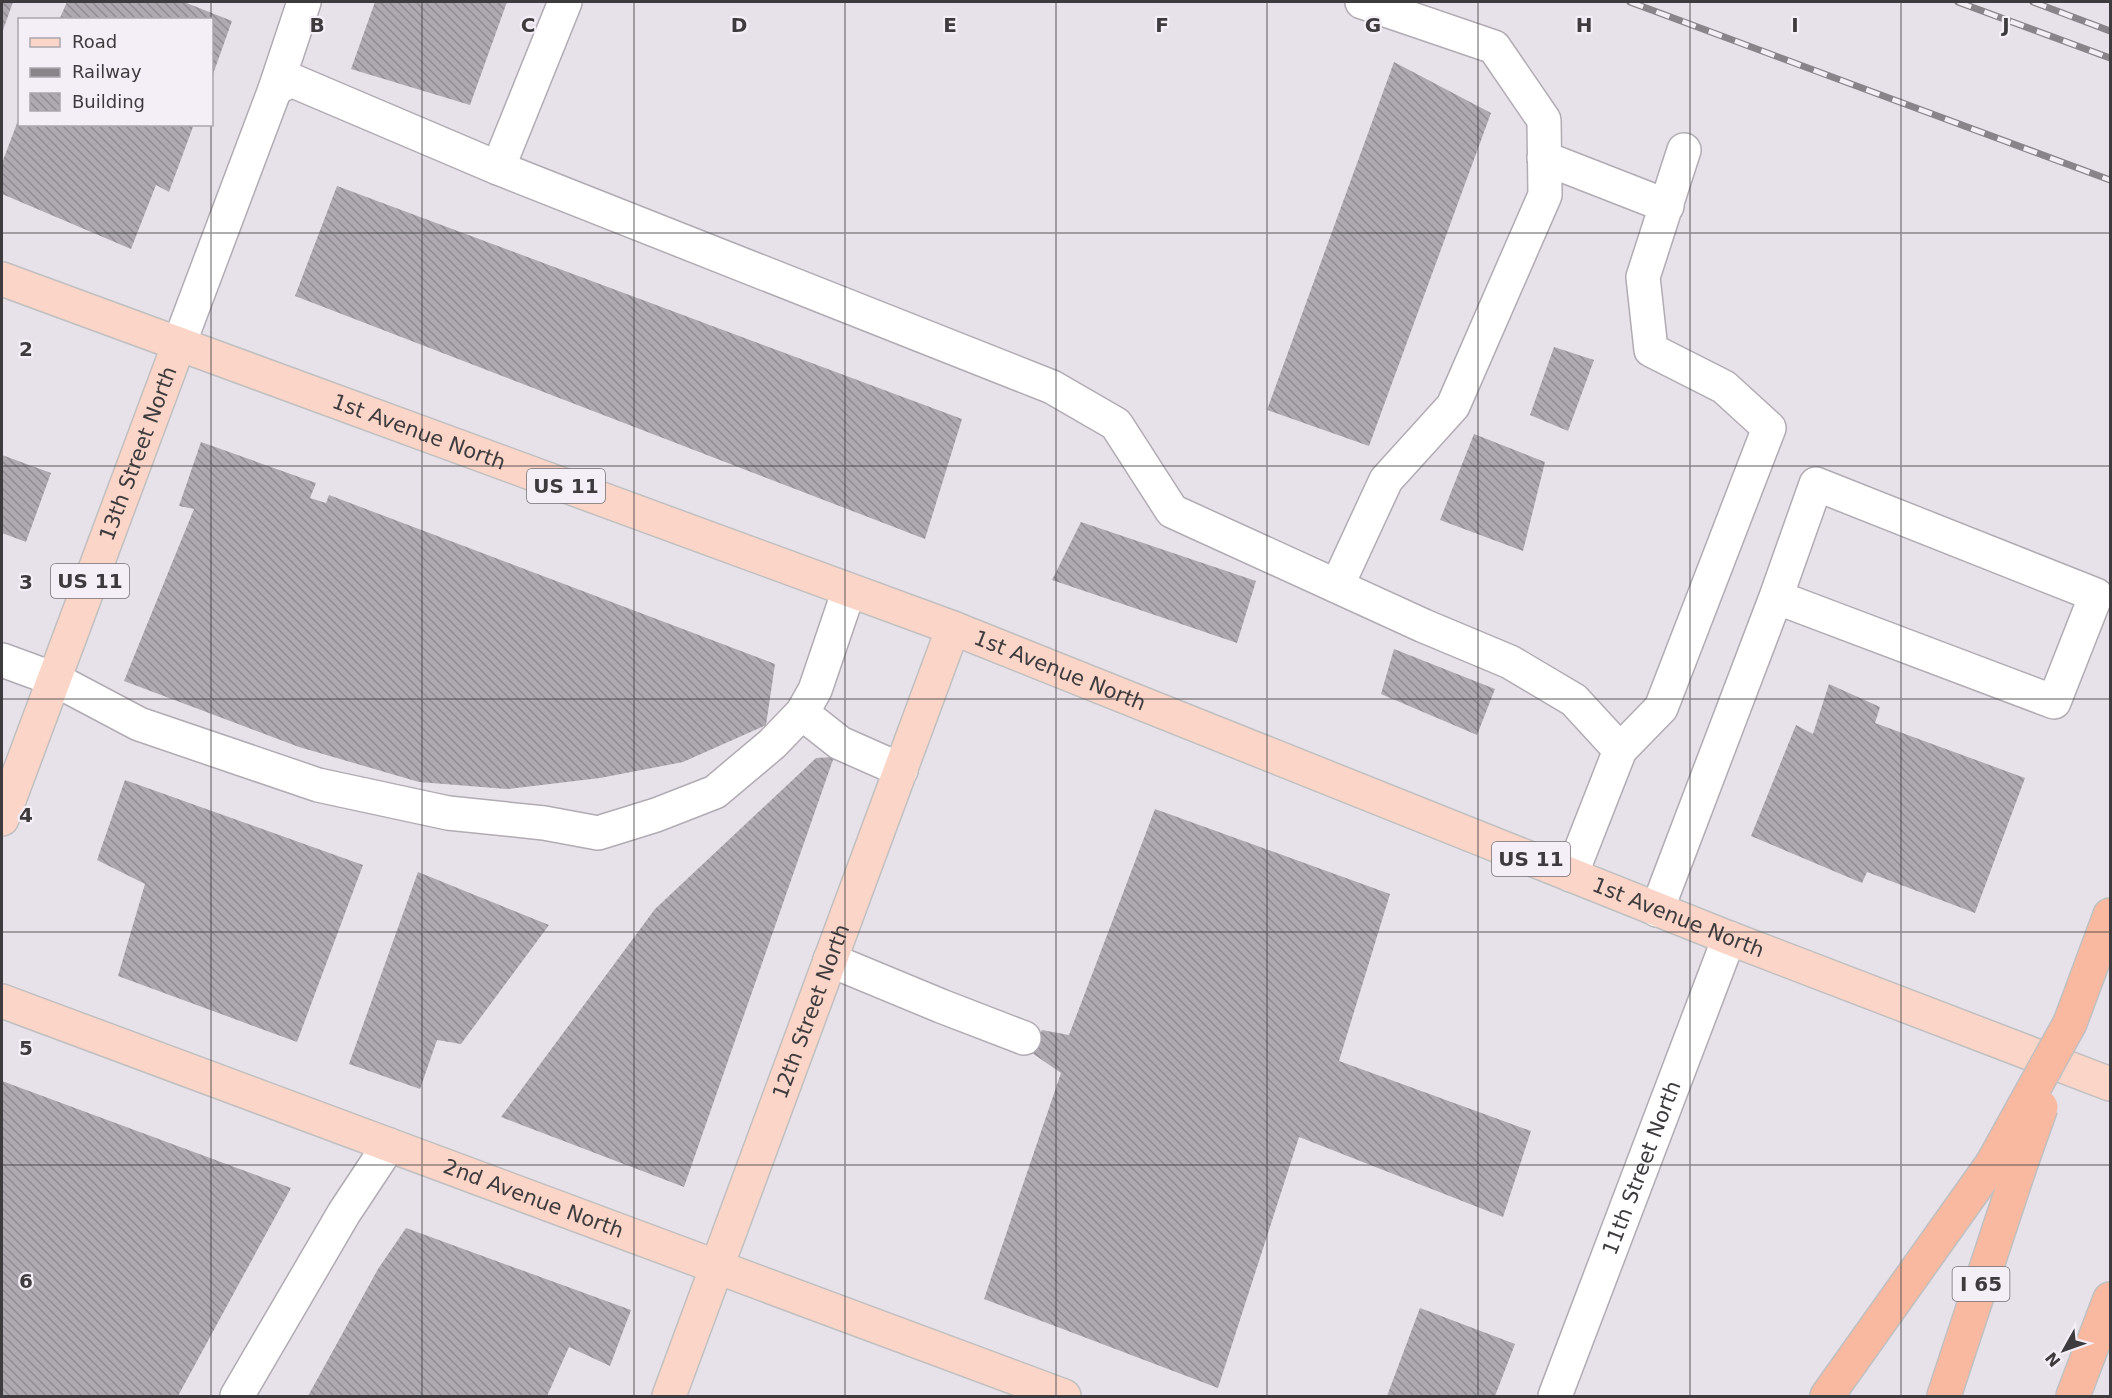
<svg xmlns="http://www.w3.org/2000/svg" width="2112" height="1398" viewBox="0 0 2112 1398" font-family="'DejaVu Sans',sans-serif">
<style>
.building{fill:url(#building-back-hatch)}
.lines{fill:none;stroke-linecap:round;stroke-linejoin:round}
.minor-casing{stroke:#b1abb3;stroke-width:36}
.major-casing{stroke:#c1c0c1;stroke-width:36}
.highway-casing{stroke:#c1c0c1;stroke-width:36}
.minor{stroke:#fff;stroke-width:33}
.major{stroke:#fbd5c7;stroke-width:33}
.highway{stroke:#f9b9a1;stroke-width:33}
.rail-casing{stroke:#88848a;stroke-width:7}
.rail{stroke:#f4eef7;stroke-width:4.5;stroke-dasharray:14;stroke-linecap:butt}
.highway-bridge-casing{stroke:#c1c0c1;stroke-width:36;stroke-linecap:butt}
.highway-bridge{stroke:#f9b9a1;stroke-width:33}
.grid{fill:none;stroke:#3d3b3e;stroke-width:1.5;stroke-opacity:0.55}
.labels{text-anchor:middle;stroke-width:4.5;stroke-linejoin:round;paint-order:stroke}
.shield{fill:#f4eef7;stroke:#747176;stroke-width:1.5}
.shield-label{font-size:20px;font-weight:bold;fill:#3d3b3e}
.street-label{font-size:21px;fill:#3d3b3e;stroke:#f4eef7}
.grid-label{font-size:20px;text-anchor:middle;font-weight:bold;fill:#3d3b3e;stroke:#f4eef7;stroke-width:4.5;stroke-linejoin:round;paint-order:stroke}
</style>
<defs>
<pattern id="building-back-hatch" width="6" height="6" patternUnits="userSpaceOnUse" patternTransform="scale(1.5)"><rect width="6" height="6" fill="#afaab2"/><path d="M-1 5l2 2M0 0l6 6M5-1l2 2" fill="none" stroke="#908c92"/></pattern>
</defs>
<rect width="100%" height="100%" fill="#e7e1e9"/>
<g class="building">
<path d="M2,2H13L2,33Z"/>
<path d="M67,2H184L232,21L212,77V20H59Z"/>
<path d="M375,2H507L470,105L351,69Z"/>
<path d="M1394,62L1491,113L1369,446L1267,410Z"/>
<path d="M19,118L20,124H194L169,192L156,185L131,249L2,194V163Z"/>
<path d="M337,186L962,419L925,539L295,296Z"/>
<path d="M1554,347L1594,360L1568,431L1530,415Z"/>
<path d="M1474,434L1545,462L1523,551L1440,520Z"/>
<path d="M201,442L316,483L310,498L326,503L329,495L775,664L766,725L683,762L600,778L507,789L419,782L299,747L124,681L194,509L179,506Z"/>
<path d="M2,455L51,473L26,542L2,533Z"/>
<path d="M1081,522L1256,581L1237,643L1052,580Z"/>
<path d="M1394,649L1495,689L1477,735L1381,694Z"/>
<path d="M1829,684L1880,707L1875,723L2025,778L1975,913L1867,872L1862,883L1751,836L1796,725L1813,734Z"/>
<path d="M834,757L684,1187L501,1117L655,909L816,758Z"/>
<path d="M125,780L363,865L297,1042L118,976L145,884L97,860Z"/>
<path d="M1155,809L1390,894L1339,1061L1531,1131L1503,1217L1299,1137L1218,1388L984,1299L1061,1073L1032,1053L1042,1030L1069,1035Z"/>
<path d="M418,872L549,925L461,1044L437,1040L420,1089L349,1064Z"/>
<path d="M2,1081L291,1188L178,1396H2Z"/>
<path d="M406,1228L631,1310L610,1366L569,1347L547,1396H308L378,1269Z"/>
<path d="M1420,1308L1515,1344L1495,1396H1387Z"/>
</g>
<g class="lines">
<g class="minor-casing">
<g id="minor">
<path d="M275,89L291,80L498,168L1052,387L1116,424L1172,511L1424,626L1510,662L1574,700L1620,750"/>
<path d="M1544,158L1667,206"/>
<path d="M498,168L565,2"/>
<path d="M179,344L275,89L304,2"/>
<path d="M1337,586L1386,480L1453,406L1545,195L1544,120L1494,47L1362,2"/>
<path d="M2,660L54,679L139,724L318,785L448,813L544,823L598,833L656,815L715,792L772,744L802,713L815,690L849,590"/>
<path d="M802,713L840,743L901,770"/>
<path d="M1571,875L1620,750L1661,708L1769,428L1724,387L1651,350L1643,277L1684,150"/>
<path d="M1657,910L1776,597L1816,484L2096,595L2054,702L1776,597"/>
<path d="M830,960L941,1006L1024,1038"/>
<path d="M237,1396L344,1213L389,1145"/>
<path id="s1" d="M1555,1396L1729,938"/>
</g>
</g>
<g class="major-casing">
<g id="major">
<path id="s2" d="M2,279L953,628L1729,938L2110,1084"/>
<path id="s3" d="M2,819L179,344"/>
<path id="s4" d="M2,1001L1064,1396"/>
<path id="s5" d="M669,1396L953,628"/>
</g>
</g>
<g class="highway-casing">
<g id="highway">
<path d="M2070,1023L2110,915"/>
<path d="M1827,1396L1992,1164"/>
<path d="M1944,1396L2018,1172"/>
<path d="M2073,1396L2110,1299"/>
</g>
</g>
<use href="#minor" class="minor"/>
<use href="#major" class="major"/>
<use href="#highway" class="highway"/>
<g class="rail-casing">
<g id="rail">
<path d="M1630,2L2110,180"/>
<path d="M1958,2L2110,58"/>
<path d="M2033,2L2110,31"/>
</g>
</g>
<use href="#rail" class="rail"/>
<g class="highway-bridge-casing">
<g id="highway-bridge">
<path d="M1992,1164L2070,1023"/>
<path d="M2018,1172L2041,1107"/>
</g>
</g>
<use href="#highway-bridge" class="highway-bridge"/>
</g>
<path class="grid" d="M211,2V20M422,2V1396M634,2V1396M845,2V1396M1056,2V1396M1267,2V1396M1478,2V1396M1690,2V1396M1901,2V1396M211,124V1396M2,233H2110M2,466H2110M2,699H2110M2,932H2110M2,1165H2110"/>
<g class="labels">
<g class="shield">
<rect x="527" y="469" width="78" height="34" rx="4.5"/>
<rect x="51" y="564" width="78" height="34" rx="4.5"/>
<rect x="1492" y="842" width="78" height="34" rx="4.5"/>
<rect x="1952.5" y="1267" width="57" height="34" rx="4.5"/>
</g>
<g class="shield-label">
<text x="566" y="493">US 11</text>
<text x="90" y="588">US 11</text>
<text x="1531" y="866">US 11</text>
<text x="1981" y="1291">I 65</text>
</g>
<g class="street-label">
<text dy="7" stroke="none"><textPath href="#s2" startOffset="444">1st Avenue North</textPath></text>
<text dy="7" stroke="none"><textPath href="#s3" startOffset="390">13th Street North</textPath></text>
<text dy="7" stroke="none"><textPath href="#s2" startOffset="1128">1st Avenue North</textPath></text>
<text dy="7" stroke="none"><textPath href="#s2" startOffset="1794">1st Avenue North</textPath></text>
<text dy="7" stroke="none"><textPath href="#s5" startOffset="410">12th Street North</textPath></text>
<text dy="7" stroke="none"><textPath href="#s1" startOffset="244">11th Street North</textPath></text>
<text dy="7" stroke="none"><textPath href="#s4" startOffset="567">2nd Avenue North</textPath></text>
</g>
</g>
<g class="grid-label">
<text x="317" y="32">B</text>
<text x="528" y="32">C</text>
<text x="739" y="32">D</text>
<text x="950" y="32">E</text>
<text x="1162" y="32">F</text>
<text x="1373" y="32">G</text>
<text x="1584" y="32">H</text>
<text x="1795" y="32">I</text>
<text x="2006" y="32">J</text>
<text x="26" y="356">2</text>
<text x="26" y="589">3</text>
<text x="26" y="822">4</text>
<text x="26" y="1055">5</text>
<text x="26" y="1288">6</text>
</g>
<rect width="2112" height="1398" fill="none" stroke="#3d3b3e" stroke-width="6"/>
<rect x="18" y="18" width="195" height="108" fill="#f4eef7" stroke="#aba6ad" stroke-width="1.5"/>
<rect x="30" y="38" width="30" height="9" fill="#fbd5c7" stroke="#aba6ad" stroke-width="1.5"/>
<text x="72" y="48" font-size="18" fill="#3d3b3e">Road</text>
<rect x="30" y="68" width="30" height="9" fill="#88848a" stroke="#aba6ad" stroke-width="1.5"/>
<text x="72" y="78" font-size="18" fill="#3d3b3e">Railway</text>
<rect x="30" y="93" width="30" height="18" fill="url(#building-back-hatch)" stroke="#aba6ad" stroke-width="1.5"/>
<text x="72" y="108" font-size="18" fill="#3d3b3e">Building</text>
<g transform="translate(2064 1350) rotate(230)" stroke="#f4eef7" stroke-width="4.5" paint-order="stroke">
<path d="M0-4.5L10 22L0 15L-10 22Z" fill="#3d3b3e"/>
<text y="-9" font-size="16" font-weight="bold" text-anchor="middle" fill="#3d3b3e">N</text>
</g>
</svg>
